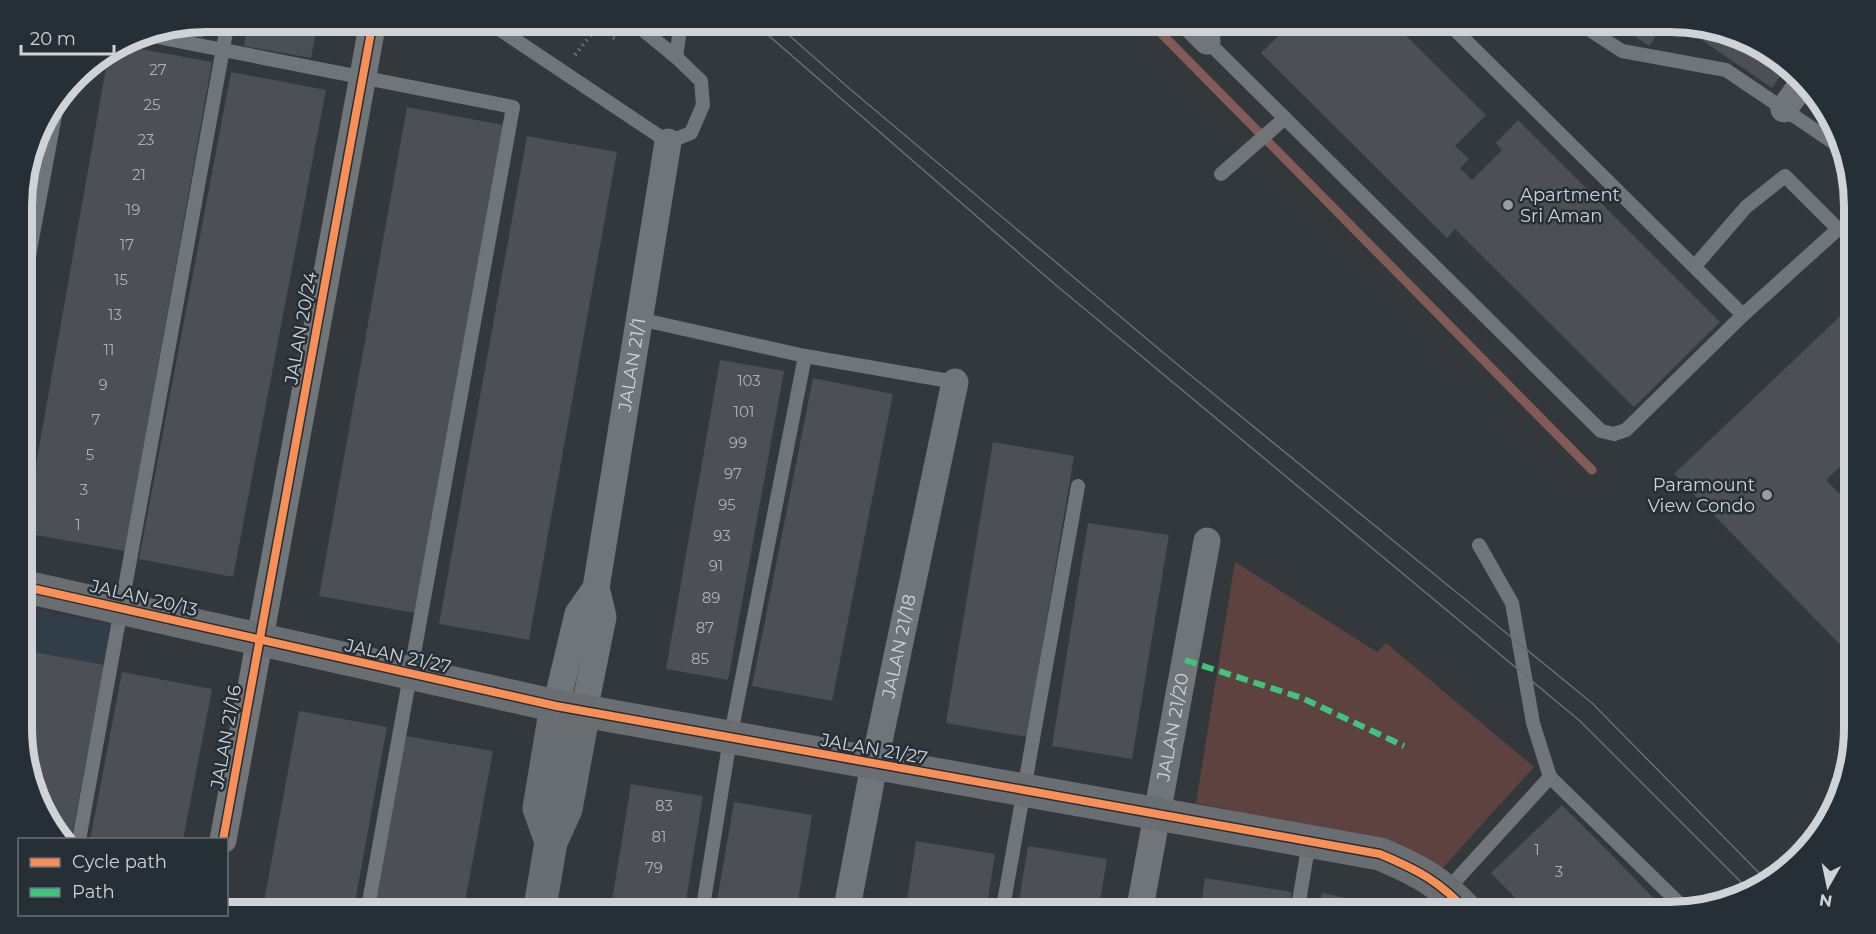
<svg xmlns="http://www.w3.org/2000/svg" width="1876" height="934" viewBox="0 0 1876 934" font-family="Montserrat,sans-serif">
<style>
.built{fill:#313e4a}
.green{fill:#5e423f}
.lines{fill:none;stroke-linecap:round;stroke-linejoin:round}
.stream{stroke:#835b56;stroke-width:9}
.building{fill:#4c4f53}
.path{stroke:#727679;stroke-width:4;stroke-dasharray:1.5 4.5;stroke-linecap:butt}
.lane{stroke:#707579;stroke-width:14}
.street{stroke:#707579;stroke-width:27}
.secondary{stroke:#696e73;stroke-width:33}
.tram{stroke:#6a6e72;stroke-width:1.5}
.quiet{stroke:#40c37c;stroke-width:6;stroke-dasharray:12 6;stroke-linecap:butt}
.cycleway-casing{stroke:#262e36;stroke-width:11}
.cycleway{stroke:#f78f57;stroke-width:8}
.poi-dot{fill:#989da1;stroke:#262e36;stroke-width:2}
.labels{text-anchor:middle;stroke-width:5;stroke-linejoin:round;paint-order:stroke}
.number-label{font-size:15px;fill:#aeb2b7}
.poi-label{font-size:18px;fill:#ced3d8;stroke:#262e36;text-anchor:start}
.street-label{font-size:18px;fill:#ced3d8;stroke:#262e36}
.rim{fill:none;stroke:#ced3d8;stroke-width:8}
</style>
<rect width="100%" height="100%" fill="#33383c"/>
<path class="built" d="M22,607L124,627L84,839H59L23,753Z"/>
<path class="green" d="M1235,562L1377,652L1386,643L1534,767L1439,872L1285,822L1196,803Z"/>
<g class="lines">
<path class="stream" d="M1149,21L1592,470"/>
</g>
<g class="building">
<path d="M206,21L203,38L163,29Z"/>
<path d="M248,21H318L311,58L244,46Z"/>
<path d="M1294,21H1391L1486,115L1455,146L1469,159L1460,168L1472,180L1502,150L1496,143L1518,120L1720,322L1634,407L1455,229L1447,238L1261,53Z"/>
<path d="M1612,21H1666L1649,46Z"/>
<path d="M1697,27L1752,40L1785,69L1772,88L1693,34Z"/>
<path d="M119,45L212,62L125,551L24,533L109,51Z"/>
<path d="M231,72L326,90L233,577L139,559Z"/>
<path d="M407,107L503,125L415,613L319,596Z"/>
<path d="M527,136L617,152L529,640L439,624Z"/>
<path d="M1854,303V453L1826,480L1854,509L1855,660L1674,474Z"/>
<path d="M720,360L784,371L728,680L666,669Z"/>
<path d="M813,378L893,394L832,701L752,686Z"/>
<path d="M993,442L1074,456L1027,737L946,723Z"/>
<path d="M1088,523L1169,535L1132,759L1052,746Z"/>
<path d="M22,650L104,665L71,840H59L23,753Z"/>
<path d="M122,672L212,689L183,840H90Z"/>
<path d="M299,711L387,727L353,913H262Z"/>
<path d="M406,736L493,751L463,913H374Z"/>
<path d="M631,784L703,796L684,913H610Z"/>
<path d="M734,802L812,815L796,913H715Z"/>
<path d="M1562,805L1605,848L1668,913H1530L1491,873Z"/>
<path d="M916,841L995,854L986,913H905Z"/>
<path d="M1028,846L1107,859L1098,913H1017Z"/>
<path d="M1205,878L1292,892L1288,913H1200Z"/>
<path d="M1322,893L1398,909L1402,913H1319Z"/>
</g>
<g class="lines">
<g class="path">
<path d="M451,21L466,30"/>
<path d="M588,21L617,40"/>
<path d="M575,55L597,27"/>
</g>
<g class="lane">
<path d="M487,21L668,142L691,133L703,105L701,81L676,57L632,21"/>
<path d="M1225,21L1207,41L1601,431L1614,434L1626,430L1743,315L1446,21"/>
<path d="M1576,21L1622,51L1726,70L1840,147"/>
<path d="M142,34L513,107L367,913"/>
<path d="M676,57L680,29L686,21"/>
<path d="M1221,174L1285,118"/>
<path d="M1695,266L1746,207L1785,176L1838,229L1743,315"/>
<path d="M639,319L805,356L955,382"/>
<path d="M1479,545L1512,603L1533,723L1550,777"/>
<path d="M79,840L228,21"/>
<path d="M1447,890L1550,777L1687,911"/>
<path d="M702,913L730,739L805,356"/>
<path d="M1002,913L1078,486"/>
<path d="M1297,913L1309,842"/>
</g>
<g class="street">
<path d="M1187,21L1207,41"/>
<path d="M1784,109L1802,84"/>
<path d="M22,258L49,112"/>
<path d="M556,706L578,614L596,588"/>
<path id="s1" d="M584,711L603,617L596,588L668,142"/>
<path d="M223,840L373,21"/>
<path id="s2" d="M846,913L874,765L955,382"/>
<path id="s3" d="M1139,913L1207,541"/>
</g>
<g class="secondary">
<path d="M22,586L556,706L1380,854C1420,871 1439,881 1469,913"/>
<path d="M551,842L539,808L556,706"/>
<path d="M539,913L551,842L566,809L584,711"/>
</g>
<g class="tram">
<path d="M752,21L1051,281L1580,721L1749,890"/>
<path d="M773,21L850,89L1172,360L1592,703L1769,883"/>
</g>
<path class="quiet" d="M1185,660L1302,698L1404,746"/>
<g class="cycleway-casing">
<g id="cycleway">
<path d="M22,586L556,706L1380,854C1420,871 1439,881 1469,913"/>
<path d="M223,840L373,21"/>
</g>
</g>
<use href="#cycleway" class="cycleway"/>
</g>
<g class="poi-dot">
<circle cx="1508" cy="205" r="6"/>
<circle cx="1767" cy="495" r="6"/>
</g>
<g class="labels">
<g class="number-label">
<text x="158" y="75">27</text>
<text x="152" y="110">25</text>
<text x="146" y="145">23</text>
<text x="139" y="180">21</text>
<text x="133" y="215">19</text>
<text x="127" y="250">17</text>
<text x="121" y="285">15</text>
<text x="115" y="320">13</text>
<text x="109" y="355">11</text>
<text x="749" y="386">103</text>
<text x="103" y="390">9</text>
<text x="744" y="417">101</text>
<text x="96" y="425">7</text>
<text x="738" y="448">99</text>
<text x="90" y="460">5</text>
<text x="733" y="479">97</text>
<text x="84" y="495">3</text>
<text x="727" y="510">95</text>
<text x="78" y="530">1</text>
<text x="722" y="541">93</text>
<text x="716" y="571">91</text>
<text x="711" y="603">89</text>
<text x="705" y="633">87</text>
<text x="700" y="664">85</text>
<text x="664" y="811">83</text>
<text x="659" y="842">81</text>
<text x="1537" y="855">1</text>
<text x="654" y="873">79</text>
<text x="1559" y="877">3</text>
</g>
<g class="poi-label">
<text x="1520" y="201">Apartment<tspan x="1520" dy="21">Sri Aman</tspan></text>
<text x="1755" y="491" text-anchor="end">Paramount<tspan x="1755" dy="21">View Condo</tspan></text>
</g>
<g class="street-label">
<text transform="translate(301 328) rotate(-80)" y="6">JALAN 20/24</text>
<text dy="6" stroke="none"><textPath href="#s1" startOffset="352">JALAN 21/1</textPath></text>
<text transform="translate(144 598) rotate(13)" y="6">JALAN 20/13</text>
<text dy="6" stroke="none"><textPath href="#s2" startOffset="272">JALAN 21/18</textPath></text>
<text transform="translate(398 656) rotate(12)" y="6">JALAN 21/27</text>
<text dy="6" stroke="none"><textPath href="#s3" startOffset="189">JALAN 21/20</textPath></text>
<text transform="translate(226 737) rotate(-80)" y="6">JALAN 21/16</text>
<text transform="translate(874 749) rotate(10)" y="6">JALAN 21/27</text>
</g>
</g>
<path d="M0 0H1876V934H0ZM206 32H1670A174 174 0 0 1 1844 206V728A174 174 0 0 1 1670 902H206A174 174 0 0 1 32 728V206A174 174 0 0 1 206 32Z" fill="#262e36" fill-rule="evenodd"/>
<path class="rim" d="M206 32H1670A174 174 0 0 1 1844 206V728A174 174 0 0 1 1670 902H206A174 174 0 0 1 32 728V206A174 174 0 0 1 206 32Z"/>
<rect x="18" y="838" width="210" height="78" fill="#262e36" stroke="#697077" stroke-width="1.5"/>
<rect x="30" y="858" width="30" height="9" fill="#f78f57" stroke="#697077" stroke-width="1.5"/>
<text x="72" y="868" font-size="18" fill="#ced3d8">Cycle path</text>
<rect x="30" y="888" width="30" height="9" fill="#40c37c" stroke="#697077" stroke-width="1.5"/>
<text x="72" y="898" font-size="18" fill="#ced3d8">Path</text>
<g transform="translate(1828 886) rotate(189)" stroke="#262e36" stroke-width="4.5" paint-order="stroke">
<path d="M0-4.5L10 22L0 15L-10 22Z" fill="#ced3d8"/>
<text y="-9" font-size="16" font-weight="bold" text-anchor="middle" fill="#ced3d8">N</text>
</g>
<path d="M21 45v9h93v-9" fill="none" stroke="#ced3d8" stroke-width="3"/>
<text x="30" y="45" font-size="18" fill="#ced3d8" stroke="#262e36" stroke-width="4.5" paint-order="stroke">20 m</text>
</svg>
